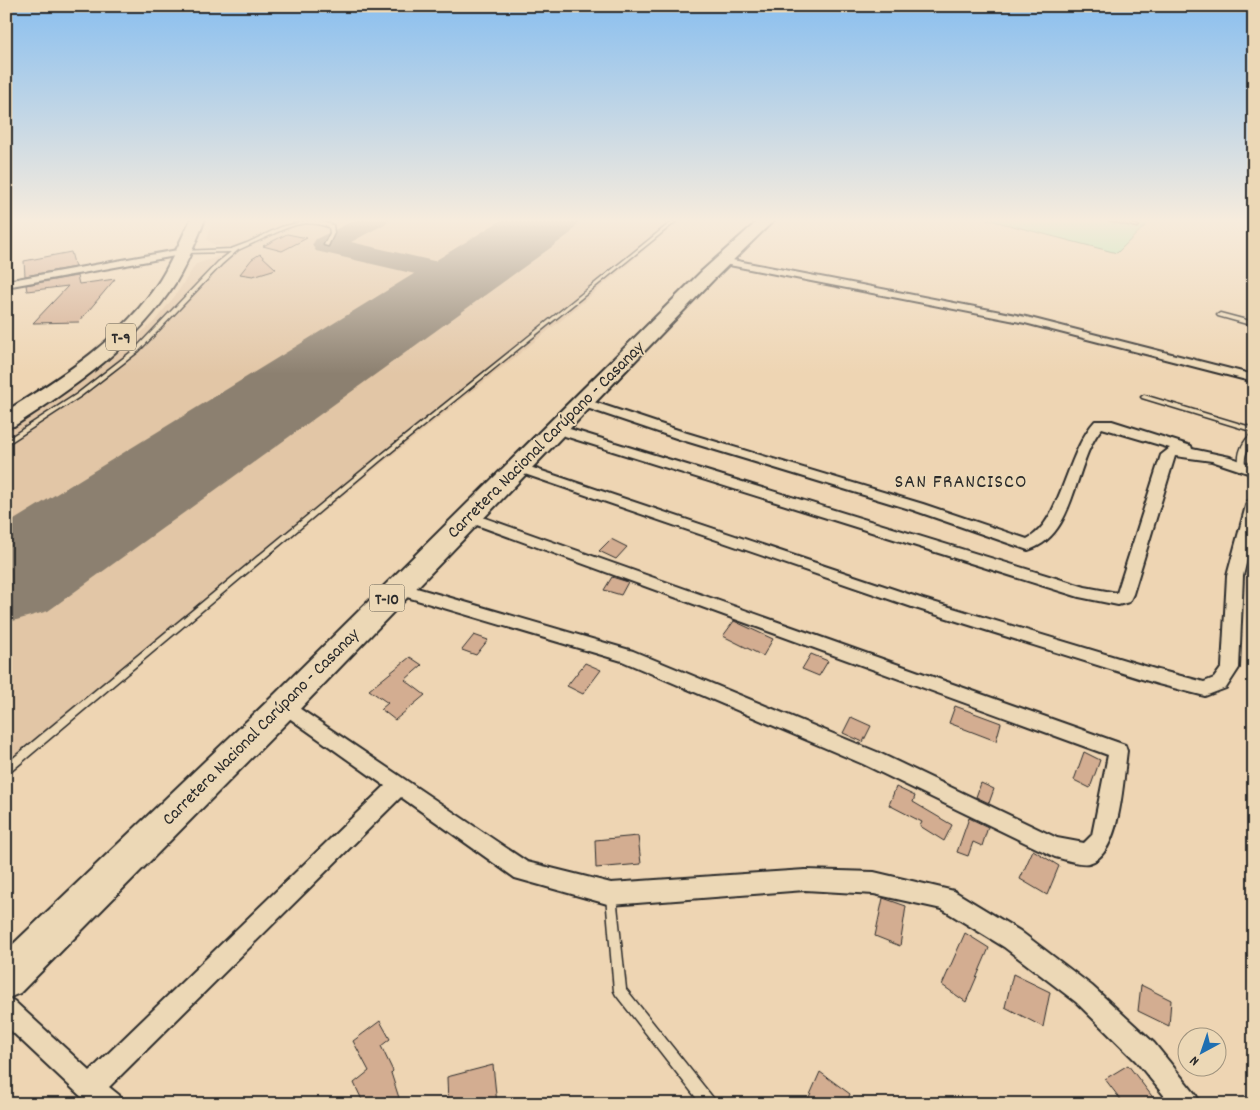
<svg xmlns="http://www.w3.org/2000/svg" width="1260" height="1110" viewBox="0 0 1260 1110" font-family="Dekko,sans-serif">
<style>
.built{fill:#e2c6a6}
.green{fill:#a6e6ae;stroke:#68886c}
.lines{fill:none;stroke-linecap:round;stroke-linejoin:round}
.taxiway{fill:#8c806f;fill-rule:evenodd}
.runway{fill:#8c806f;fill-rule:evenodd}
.building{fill:#d3ad91;stroke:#2b2b2b}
.lane-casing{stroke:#2b2b2b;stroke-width:3}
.street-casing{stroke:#2b2b2b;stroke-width:4}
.highway-casing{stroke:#2b2b2b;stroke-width:4}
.lane{fill:#ecd8b6;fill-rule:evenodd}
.street{fill:#ecd8b6;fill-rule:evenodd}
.highway{fill:#ecd8b6;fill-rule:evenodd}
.labels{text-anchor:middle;stroke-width:4;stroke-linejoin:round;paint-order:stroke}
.shield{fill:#ecd8b6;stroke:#655f55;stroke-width:1}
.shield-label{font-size:16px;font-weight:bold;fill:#2b2b2b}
.street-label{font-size:18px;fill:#2b2b2b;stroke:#ecd8b6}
.quarter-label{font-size:20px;letter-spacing:1px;fill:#2b2b2b;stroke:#ecd8b6}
</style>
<rect width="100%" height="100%" fill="#eed5b3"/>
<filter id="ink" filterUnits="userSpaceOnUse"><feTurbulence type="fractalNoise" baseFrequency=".02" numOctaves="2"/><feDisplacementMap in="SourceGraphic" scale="10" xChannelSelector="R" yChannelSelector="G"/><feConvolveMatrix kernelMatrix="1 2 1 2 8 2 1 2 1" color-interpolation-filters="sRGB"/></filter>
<g filter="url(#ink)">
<path class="built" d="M212,219H682L564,318L376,468L220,597L6,778V433L74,388L153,323L175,296L196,264L221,256L226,248L215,245L207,240Z"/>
<path class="green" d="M986,219H1152L1117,253Z"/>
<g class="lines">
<path class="taxiway" d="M357,219H389L385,224L351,242L473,270L477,276L473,282L463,285L316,251L312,245L316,239Z"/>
<path class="runway" d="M503,219H580L571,233L48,611L6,623V525Z"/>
</g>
<g class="building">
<path d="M287,234L307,238L282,251L263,246Z"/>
<path d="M71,252L75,267L25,276L24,261Z"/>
<path d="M260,254L276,269L253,276L240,274L252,259Z"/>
<path d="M77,276L79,284L115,279L79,322L33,323L68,286L27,291L26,285Z"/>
<path d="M611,539L627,547L616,559L599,551Z"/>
<path d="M612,577L628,582L621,595L604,590Z"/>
<path d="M734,621L773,639L763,656L723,636Z"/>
<path d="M474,635L488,640L476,655L462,650Z"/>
<path d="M811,654L828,661L819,676L802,669Z"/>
<path d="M410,657L422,665L405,680L425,695L395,720L381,709L388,703L369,690Z"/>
<path d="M585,663L601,670L583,694L567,686Z"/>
<path d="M955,706L1001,723L996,741L949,723Z"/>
<path d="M851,717L871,726L863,742L843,733Z"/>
<path d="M1084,752L1100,760L1090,788L1074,780Z"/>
<path d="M981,783L994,789L989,803L976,797Z"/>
<path d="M896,787L915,796L913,802L952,825L944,841L920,826L922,822L889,805Z"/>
<path d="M969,818L988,827L982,846L973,842L968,856L957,852Z"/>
<path d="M638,836L641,864L596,868L595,840Z"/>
<path d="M1033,850L1059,866L1047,895L1020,879Z"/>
<path d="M883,898L906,906L900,946L875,936Z"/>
<path d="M965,933L989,948L966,1002L942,985Z"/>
<path d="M1013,974L1050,992L1043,1027L1005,1007Z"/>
<path d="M1141,985L1171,1000L1169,1026L1138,1011Z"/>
<path d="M380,1021L390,1039L381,1046L393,1071L391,1073L401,1104H364L354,1083L369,1071L353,1041Z"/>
<path d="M493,1065L497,1104H448L447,1077Z"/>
<path d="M1128,1065L1158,1104H1124L1105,1079Z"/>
<path d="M820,1072L850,1094L846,1104H806Z"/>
</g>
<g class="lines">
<g class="lane-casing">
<g id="lane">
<path d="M675,219H679L380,461L9,773L6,774V764L376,459Z"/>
<path d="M1105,219H1111L1139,226L1137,227Z"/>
<path d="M306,221H318L333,225L334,233L328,246L324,245L330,233L329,227L318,224L306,223L295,225L284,229L238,250L222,264L139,351L81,396L6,445V440L77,394L135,349L218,262L231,252L184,253L182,252V251L231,249L247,243L281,227Z"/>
<path d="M1220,313L1254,322V326L1218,316L1217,315Z"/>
<path d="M1144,395L1254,428V432L1142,398L1141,397Z"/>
<path d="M1254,432C1254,445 1243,449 1245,466L1244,467H1240C1236,454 1243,440 1254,432Z"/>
<path d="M611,891L615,892L616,896L626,989L714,1099L715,1104H701L616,995L614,991L606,896L607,892Z"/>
</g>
</g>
<g class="street-casing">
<g id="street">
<path d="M183,249L186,250V254L6,287V281Z"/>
<path d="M722,258L1026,317L1254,375V382L1025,323L719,263L717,261Z"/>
<path d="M582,398L687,433L923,504L1027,539C1061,523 1066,453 1095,421H1112L1191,446L1192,449L1230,457L1254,466V475L1212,461L1175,456L1133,594L1129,602L1118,605L1079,597L552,432L550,429L556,425L560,426L1085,587L1117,593L1161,455L1170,448L1102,428C1073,462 1077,536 1028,550L913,510L679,439L578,405L576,402L578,399Z"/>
<path d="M518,463L923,599L1158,670L1204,682L1214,678L1222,667L1227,576L1247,502L1254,498V531L1243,576L1239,668L1226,688L1205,696L1158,684L912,607L513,470L511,467Z"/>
<path d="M468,512L1125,745L1127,751C1123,778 1121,855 1089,863C1080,865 1064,859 1055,857L863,764L622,661L390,592L388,588L390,584L396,582L633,651L877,752L1057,838L1084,843L1092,835L1108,755L463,520L461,517Z"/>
<path d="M284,698L527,862L611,883L805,870L874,872L954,891L1020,931L1092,986L1154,1043L1196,1095L1200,1104H1171L1136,1061L1076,1002L1004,947L942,909L874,894L805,890L611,905L515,878L401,797L109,1087L119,1095L123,1104H89L6,1026V997L14,1001L90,1071L385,786L278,710L275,705L278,700Z"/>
</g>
</g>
<g class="highway-casing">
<g id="highway">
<path d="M191,219H205C197,240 188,262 176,282C136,345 76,386 14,426L6,427V411C63,376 123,338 160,280C172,261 181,239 191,219Z"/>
<path d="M760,219H775L714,279L295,714L20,993L6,999V951L273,696L702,271Z"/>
</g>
</g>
<use href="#lane" class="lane"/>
<use href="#street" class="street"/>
<use href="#highway" class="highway"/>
</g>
</g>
<linearGradient id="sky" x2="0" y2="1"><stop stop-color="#8abfef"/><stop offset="0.59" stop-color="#f7ecdd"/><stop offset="1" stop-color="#f7ecdd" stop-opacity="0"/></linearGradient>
<rect width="1260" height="374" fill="url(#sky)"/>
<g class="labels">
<g class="shield">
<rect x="106" y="323.5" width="30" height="27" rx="4"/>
<rect x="369.5" y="584.5" width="35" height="27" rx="4"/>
</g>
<g class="shield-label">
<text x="121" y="343">T-9</text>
<text x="387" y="604">T-10</text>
</g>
<g class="street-label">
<text transform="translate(545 439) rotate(-45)" y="6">Carretera Nacional Carúpano - Casanay</text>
<text transform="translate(260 726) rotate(-45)" y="6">Carretera Nacional Carúpano - Casanay</text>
</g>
<g class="quarter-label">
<text x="961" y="487">SAN FRANCISCO</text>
</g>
</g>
<rect width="1260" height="1110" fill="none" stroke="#ecd8b6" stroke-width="25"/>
<rect x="12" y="12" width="1235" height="1085" fill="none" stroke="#2b2b2b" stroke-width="2" filter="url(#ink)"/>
<g transform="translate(1202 1052) rotate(220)"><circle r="24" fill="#ecd8b6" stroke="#9f937e"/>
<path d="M0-4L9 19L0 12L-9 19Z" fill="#1f6fb2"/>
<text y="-8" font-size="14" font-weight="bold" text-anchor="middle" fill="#2b2b2b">N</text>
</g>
</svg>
